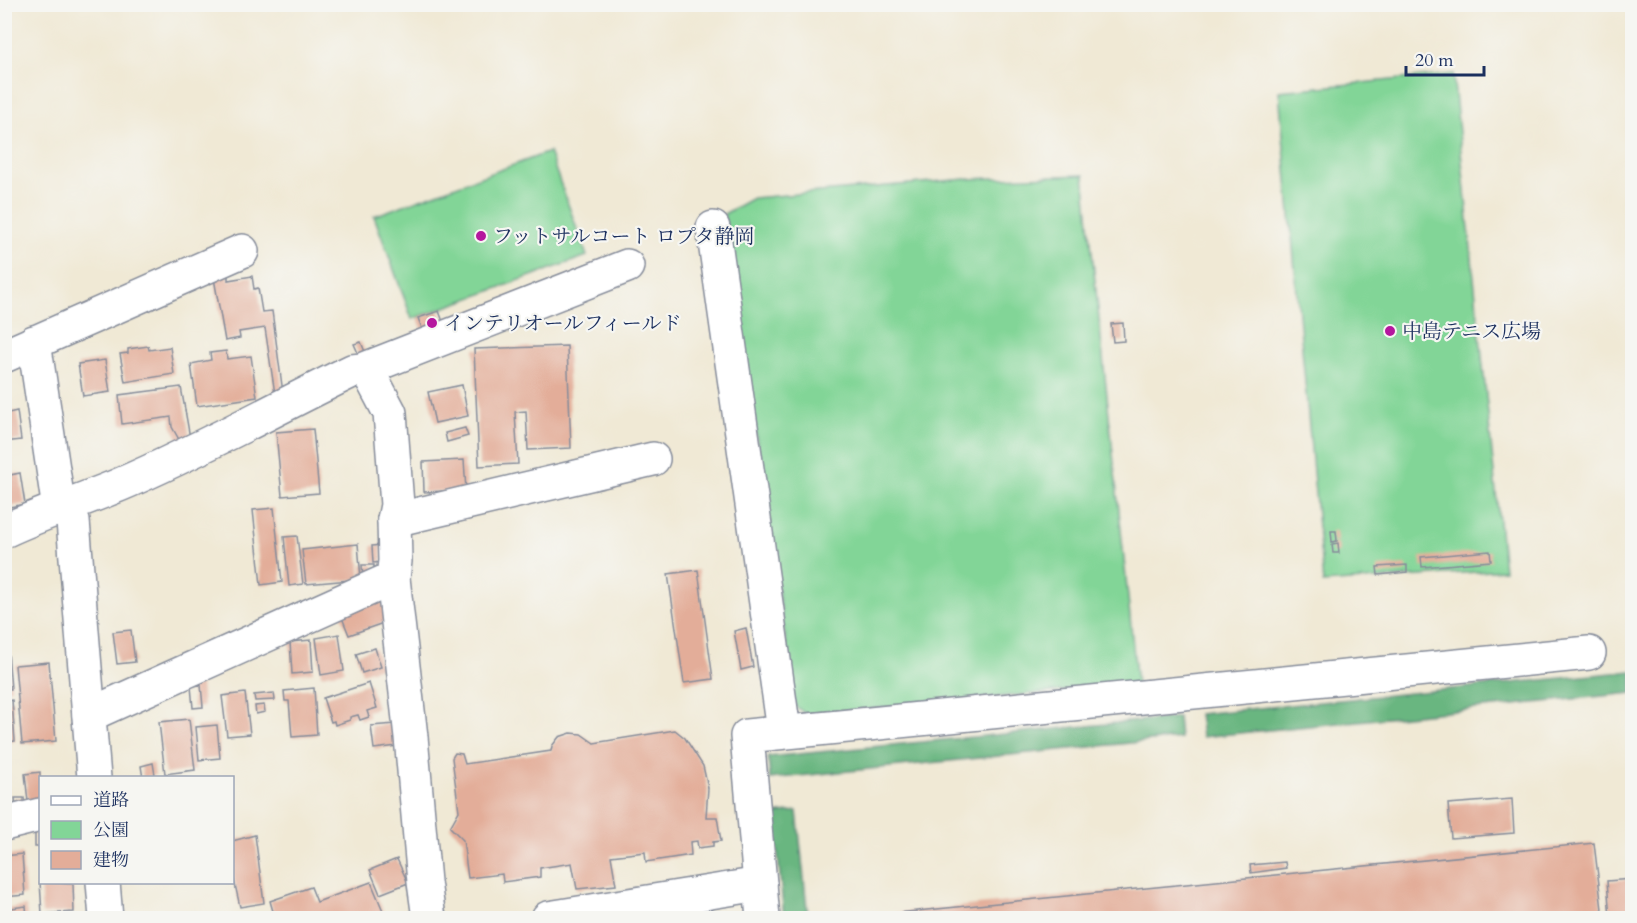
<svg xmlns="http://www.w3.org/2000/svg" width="1637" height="923" viewBox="0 0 1637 923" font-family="Cardo,'Noto Serif JP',serif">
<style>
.green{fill:#82d597;stroke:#4e827a;stroke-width:1.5}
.forest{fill:#69b680;stroke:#42726f;stroke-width:1.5}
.building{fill:#e3ad99}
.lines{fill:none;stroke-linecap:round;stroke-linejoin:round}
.minor-casing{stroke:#868c9a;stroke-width:36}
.minor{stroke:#fff;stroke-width:33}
.poi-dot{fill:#b5179e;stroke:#f6f6f2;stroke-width:2}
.labels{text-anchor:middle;stroke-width:4.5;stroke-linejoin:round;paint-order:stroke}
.poi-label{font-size:20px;fill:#1b2f5e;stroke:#f6f6f2;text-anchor:start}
</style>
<rect width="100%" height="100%" fill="#f6f6f2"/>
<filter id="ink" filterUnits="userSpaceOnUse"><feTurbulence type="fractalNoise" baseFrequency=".0167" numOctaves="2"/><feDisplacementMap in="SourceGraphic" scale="12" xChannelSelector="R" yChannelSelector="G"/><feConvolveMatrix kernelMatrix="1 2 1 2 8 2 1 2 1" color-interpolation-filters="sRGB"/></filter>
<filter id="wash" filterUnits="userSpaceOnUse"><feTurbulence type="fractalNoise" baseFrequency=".008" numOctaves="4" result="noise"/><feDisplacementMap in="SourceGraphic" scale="24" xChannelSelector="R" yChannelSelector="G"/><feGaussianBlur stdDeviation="1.35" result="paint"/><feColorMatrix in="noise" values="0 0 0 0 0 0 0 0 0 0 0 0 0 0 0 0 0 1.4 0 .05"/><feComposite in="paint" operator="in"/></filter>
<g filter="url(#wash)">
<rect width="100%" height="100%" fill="#f0e9d5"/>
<g class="green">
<path d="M1453,74L1504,570L1323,583L1279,91Z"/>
<path d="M549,152L587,256L412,319L374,216Z"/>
<path d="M1084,175L1137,684L807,715L795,706L724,214L753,198L966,179Z"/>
</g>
<g class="forest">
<path d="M1632,671V693L1202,737L1199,714Z"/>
<path d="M1178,717L1180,738L770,779L768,757Z"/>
<path d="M797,811L808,918H784L774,814Z"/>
</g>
<g id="blocks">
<g class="building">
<path d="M228,275V280L252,276L254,289L258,288L262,312L272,311L283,393L275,394L265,328L239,332L240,338L225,341L214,278Z"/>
<path d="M439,311L445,327L424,334L418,318Z"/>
<path d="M1123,323L1124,341L1113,342L1111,324Z"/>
<path d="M361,342L365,352L359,355L354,344Z"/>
<path d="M148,346L149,350L170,347L174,374L125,382L120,354L128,353V349Z"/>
<path d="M567,346L571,448L528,450L526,411L515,412L518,464L479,466L474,349Z"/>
<path d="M226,351L227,359L251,356L257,397L197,406L191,364L211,360L210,353Z"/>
<path d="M105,360L110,392L83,396L78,364Z"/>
<path d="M462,385L468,416L435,423L428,392Z"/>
<path d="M181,387L190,438L181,443L172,427L171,417L122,424L119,395Z"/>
<path d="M17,411L21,440L4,442V414Z"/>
<path d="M465,428L468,436L447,442L445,433Z"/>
<path d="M313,429L319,493L282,496L276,432Z"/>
<path d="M464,460L466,490L424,492L423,462Z"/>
<path d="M9,468L10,475L20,473L25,504L4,508V469Z"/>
<path d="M274,508L282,582L261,585L253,510Z"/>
<path d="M1331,531H1336L1337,541L1332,542Z"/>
<path d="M297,536L303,584L289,586L284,537Z"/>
<path d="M1338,543L1339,553H1333L1332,544Z"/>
<path d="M358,544L361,579L306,584L302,550Z"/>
<path d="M381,545L382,562L373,563L372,546Z"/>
<path d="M1490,551L1491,561L1422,567L1421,557Z"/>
<path d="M362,565H374V577L363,578Z"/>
<path d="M1407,565V572L1378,575L1377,567Z"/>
<path d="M698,570L713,679L684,683L668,574Z"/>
<path d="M381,598L389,621L349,635L341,615Z"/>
<path d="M746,628L753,667L741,670L734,631Z"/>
<path d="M131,630L135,662L117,664L113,632Z"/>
<path d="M339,634L344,671L321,675L316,638Z"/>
<path d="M311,640L313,672L292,674L290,642Z"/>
<path d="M375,648L381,667L362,673L356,654Z"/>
<path d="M8,652L11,689H4V653Z"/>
<path d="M49,662L56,741L22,744L15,665Z"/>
<path d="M369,683L377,708L367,711L369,717L360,720L358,715L350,717V720L335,725L334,721L331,722L323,698Z"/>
<path d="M201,685L203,707L193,708L191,686Z"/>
<path d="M314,688L317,735L292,737L289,701H285L284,691Z"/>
<path d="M245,693L250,734L227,736L222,696Z"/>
<path d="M274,693L275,700L255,701L254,695Z"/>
<path d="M12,700L15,741L5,742V701Z"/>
<path d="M264,705L265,712L256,714L255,706Z"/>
<path d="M189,719L195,770L165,774L159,722Z"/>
<path d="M395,724L397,746L374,749L371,726Z"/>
<path d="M217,725L220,758L199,760L196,727Z"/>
<path d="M675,730L685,738L703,766L708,788L706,817H717L721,841L713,842V846L698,848L697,841L690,842L691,855L646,862L645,852L611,856L616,885L577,889L572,863L540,868V877L503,882L502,874L468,878L463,840L450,827L459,811L452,758L455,753L462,754L465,764L551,751L552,746L559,737L571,733L581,734L594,743Z"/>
<path d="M153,763L155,775L143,778L141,766Z"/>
<path d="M40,772V801L28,802L25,774Z"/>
<path d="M15,798H24L25,810H16Z"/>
<path d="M1512,799L1514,833L1451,838L1448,804Z"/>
<rect x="35" y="829" width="5" height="18"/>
<path d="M255,835L264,903L240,907L232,871V841Z"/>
<path d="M1594,843L1603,918H867V916Z"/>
<path d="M22,854L25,895L4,897V856Z"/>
<path d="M397,859L408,883L380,894L370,870Z"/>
<path d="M1285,862L1286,868L1251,873L1250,865Z"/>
<path d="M1632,879V918H1610L1607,881Z"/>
<path d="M40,882L73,884L74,912L42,914Z"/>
<path d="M371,882L386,918H275L270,901L311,887L317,902Z"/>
<path d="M26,906L27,918H4V909Z"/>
</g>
</g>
</g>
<g filter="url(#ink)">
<use href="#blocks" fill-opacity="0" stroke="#868c9a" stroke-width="1.5"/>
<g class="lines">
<g class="minor-casing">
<g id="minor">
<path d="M713,228L784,731"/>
<path d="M34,342L57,496L73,521L94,778"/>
<path d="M4,356L242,251"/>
<path d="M362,370L627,266"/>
<path d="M394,520L653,459"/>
<path d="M4,531C42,513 81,501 119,485C199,451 274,409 352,371L362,370L371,377L390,413L397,505L394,520L395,561L393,578L411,737L424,882L429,918"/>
<path d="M89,715L393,578"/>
<path d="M4,824L40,815"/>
<path d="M103,882L106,918"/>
<path d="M548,918L760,884"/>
<path d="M763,918L747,736L1589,653"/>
</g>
</g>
<use href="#minor" class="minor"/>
</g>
</g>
<g class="poi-dot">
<circle cx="481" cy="236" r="6"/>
<circle cx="432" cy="323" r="6"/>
<circle cx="1390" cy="331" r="6"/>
</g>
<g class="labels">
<g class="poi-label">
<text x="493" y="243">フットサルコート ロプタ静岡</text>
<text x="444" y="330">インテリオールフィールド</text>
<text x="1402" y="338">中島テニス広場</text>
</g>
</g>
<rect width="1637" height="923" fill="none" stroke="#f6f6f2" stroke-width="24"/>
<rect x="39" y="776" width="195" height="108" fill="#f6f6f2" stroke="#9ea6b7" stroke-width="1.5"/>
<rect x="51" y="796" width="30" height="9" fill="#ffffff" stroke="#9ea6b7" stroke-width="1.5"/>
<text x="93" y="806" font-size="18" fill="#1b2f5e">道路</text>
<rect x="51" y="821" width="30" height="18" fill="#82d597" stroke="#9ea6b7" stroke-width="1.5"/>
<text x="93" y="836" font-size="18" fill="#1b2f5e">公園</text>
<rect x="51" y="851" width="30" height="18" fill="#e3ad99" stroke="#9ea6b7" stroke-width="1.5"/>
<text x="93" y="866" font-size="18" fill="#1b2f5e">建物</text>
<path d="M1406 66v9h78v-9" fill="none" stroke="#1b2f5e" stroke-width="3"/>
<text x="1415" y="66" font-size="18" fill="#1b2f5e" stroke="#f6f6f2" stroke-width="4.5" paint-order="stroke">20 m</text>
</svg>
